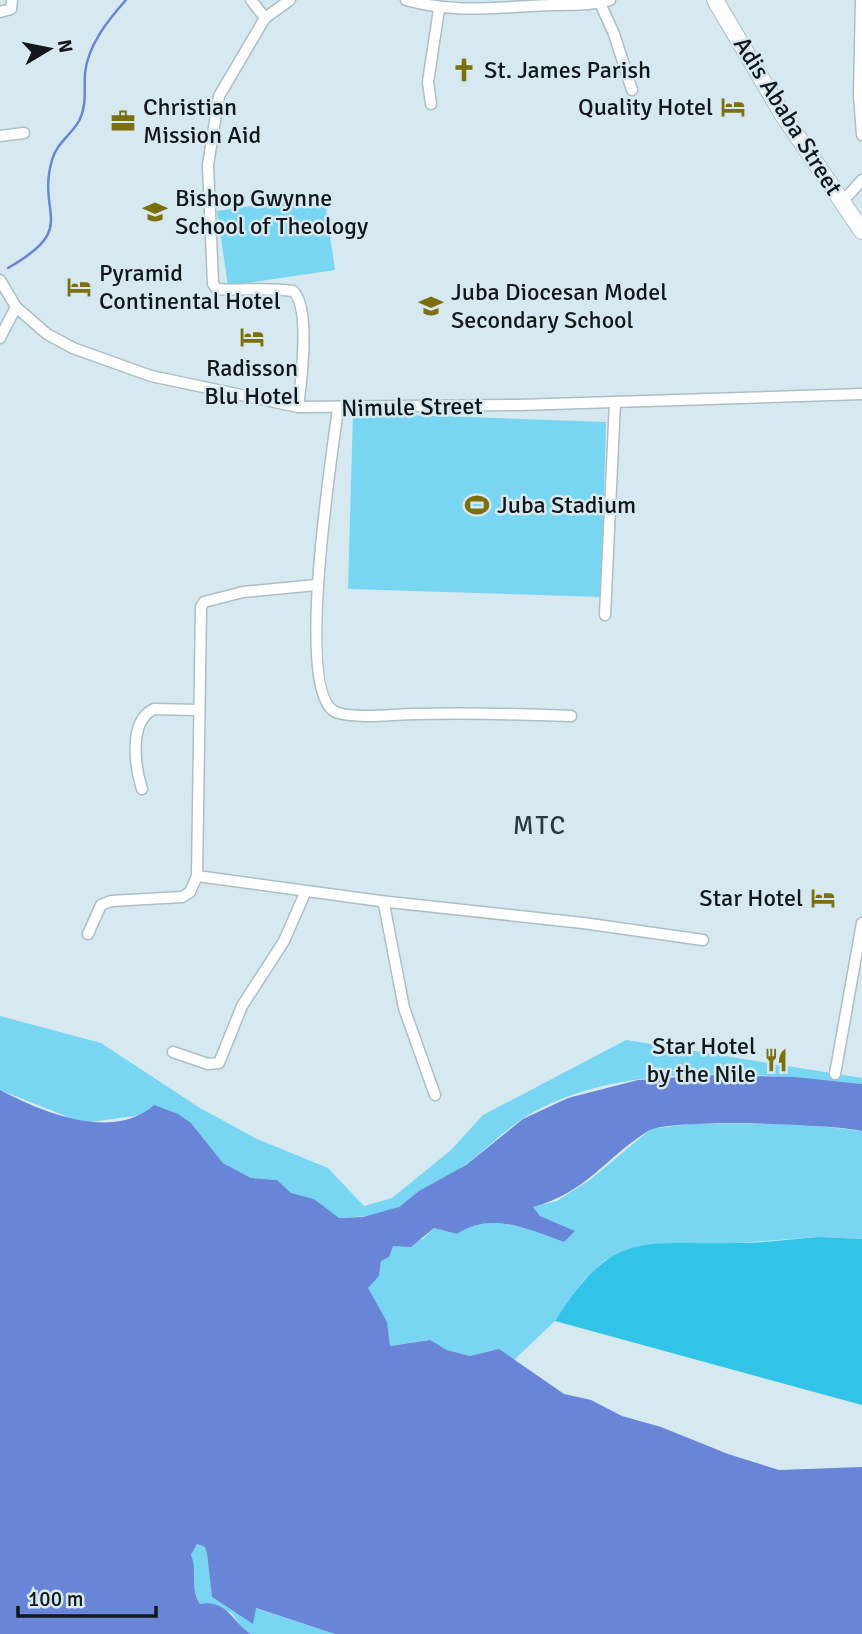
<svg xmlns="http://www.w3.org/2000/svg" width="862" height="1634" viewBox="0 0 862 1634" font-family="Signika,sans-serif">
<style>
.green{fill:#79d6f2}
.forest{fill:#31c3e8}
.water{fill:#6885d7}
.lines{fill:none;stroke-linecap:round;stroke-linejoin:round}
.stream{stroke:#6885d7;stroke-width:2.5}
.street-casing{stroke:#acbfc5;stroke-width:13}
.secondary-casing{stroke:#acbfc5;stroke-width:18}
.street{stroke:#fff;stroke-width:10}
.secondary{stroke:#fff;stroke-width:16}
.labels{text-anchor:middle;stroke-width:5;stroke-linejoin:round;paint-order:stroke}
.poi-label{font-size:24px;fill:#11171a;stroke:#d6e9f0;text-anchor:start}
.street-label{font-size:24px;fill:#11171a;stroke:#d6e9f0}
.neighbourhood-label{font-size:26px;letter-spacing:2px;fill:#2a3a3f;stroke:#d6e9f0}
</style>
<rect width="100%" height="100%" fill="#d6e9f0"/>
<g class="green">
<path d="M324,195L335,270L228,286L217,211Z"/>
<path d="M353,413L606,422L601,597L348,589Z"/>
<path d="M0,1016L101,1043L200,1108L257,1139L328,1168L364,1206L392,1198L451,1150L483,1115L626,1040L862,1078V1084C757,1073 616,1059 522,1119C503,1132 486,1149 468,1163C456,1172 440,1179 427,1187C417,1192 410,1200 401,1206C384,1216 358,1217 338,1218L314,1199L291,1193L277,1180L251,1178L223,1163L191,1123L142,1115L83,1123L0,1090Z"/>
<path d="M690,1124H802L862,1131V1239L819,1237L738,1243L605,1260L583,1281L555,1321L514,1360L499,1349L470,1356L447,1350L429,1340L389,1346C391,1324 377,1308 367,1288L379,1276L381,1261L393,1246L423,1239L434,1228L457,1234C491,1211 528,1229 564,1242L574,1231L540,1216L533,1207L557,1201L591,1179L651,1129Z"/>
<path d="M197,1544L205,1547L207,1554L212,1597L252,1623L255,1608L335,1634H251L242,1628L232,1613L200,1604C190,1587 196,1571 191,1555Z"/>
</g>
<path class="forest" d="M819,1237L862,1239V1405L555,1321C614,1228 640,1245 738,1243C765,1243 792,1239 819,1237Z"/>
<path class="water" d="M710,1075L795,1077L862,1084V1131C834,1124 669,1118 648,1131C605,1158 586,1193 533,1207L540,1216L575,1231L564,1242C528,1229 491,1211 457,1234L434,1228L411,1247L393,1246L389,1257L381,1261L379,1276L368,1288L387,1322L390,1346L430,1340L447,1350L470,1356L499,1349L564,1394L591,1400L622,1416L661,1427L728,1454L779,1470L862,1467V1634H335L256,1608L253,1624L212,1597L207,1554L205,1547L197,1544L191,1555C198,1571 189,1587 200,1604C227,1599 233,1623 251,1634H0V1090C42,1112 113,1142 154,1105L178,1114L191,1123L223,1163L251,1178L277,1180L291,1193L314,1199L339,1218L363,1217L399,1207L419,1191L466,1165L523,1119L568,1098L638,1080Z"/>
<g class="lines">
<path class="stream" d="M8,268C80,227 36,216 52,160C56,144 71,135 79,121C87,106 84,90 85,74C87,46 109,19 126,0"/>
<g class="street-casing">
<g id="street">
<path d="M251,0L265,18"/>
<path d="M290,0L265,18L219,96L208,165L213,284L217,289C242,291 267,287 293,291C311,307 301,383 298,407"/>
<path d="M406,0C455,14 500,7 551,5C571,4 590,6 610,0"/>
<path d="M861,0L859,95L862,135"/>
<path d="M600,3L614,34L632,90"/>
<path d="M0,12L11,9L12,0"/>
<path d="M431,104L428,82L439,9"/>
<path d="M0,136L24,133"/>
<path d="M842,202L862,180"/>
<path d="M0,280L16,307L47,334L73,348L151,376L298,407L519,405L862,394"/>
<path d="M0,338L16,307"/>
<path d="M338,408C333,450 292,700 338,713C362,719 393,714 418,714C469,713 520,714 571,716"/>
<path d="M316,585L243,592L204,602L201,607L197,876L380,901L384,904L404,1008L435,1095"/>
<path d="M605,615L615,402"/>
<path d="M142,789C135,767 128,721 154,709L197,710"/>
<path d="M380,901L583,923L703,940"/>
<path d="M88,934L101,905L111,901L182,897L190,892L197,876"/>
<path d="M173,1052L208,1064L219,1063L242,1006L284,941L305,893"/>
<path d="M835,1074L862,923"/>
</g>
</g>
<g class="secondary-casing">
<path id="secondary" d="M715,0L783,115L862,231"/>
</g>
<use href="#street" class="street"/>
<use href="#secondary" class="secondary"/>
</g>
<defs>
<g id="church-bare" transform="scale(1.89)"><path d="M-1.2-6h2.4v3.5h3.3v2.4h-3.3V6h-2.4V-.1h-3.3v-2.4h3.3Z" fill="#7c6f0d" stroke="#d6e9f0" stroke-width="2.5" paint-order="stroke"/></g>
<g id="hotel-bare" transform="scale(1.89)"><path d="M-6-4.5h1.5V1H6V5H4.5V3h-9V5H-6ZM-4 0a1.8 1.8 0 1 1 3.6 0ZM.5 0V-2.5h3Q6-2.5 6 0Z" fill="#7c6f0d" stroke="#d6e9f0" stroke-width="2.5" paint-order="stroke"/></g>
<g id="office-bare" transform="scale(1.89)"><path d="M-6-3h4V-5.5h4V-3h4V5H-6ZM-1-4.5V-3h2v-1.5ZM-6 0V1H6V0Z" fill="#7c6f0d" stroke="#d6e9f0" stroke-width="2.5" paint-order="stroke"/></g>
<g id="university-bare" transform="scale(1.89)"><path d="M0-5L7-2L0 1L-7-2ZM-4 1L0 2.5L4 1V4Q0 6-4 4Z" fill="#7c6f0d" stroke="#d6e9f0" stroke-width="2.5" paint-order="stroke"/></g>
<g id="school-bare" transform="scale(1.89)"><path d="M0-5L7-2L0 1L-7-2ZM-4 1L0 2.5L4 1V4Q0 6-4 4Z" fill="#7c6f0d" stroke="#d6e9f0" stroke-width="2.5" paint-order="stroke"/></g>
<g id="stadium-bare" transform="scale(1.89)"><path d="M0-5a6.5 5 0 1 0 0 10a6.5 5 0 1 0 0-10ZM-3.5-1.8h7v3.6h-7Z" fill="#7c6f0d" stroke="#d6e9f0" stroke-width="2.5" paint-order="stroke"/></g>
<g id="restaurant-bare" transform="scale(1.89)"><path d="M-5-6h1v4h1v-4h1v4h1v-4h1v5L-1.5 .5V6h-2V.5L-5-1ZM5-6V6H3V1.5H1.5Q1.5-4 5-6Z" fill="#7c6f0d" stroke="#d6e9f0" stroke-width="2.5" paint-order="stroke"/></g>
</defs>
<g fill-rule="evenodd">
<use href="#church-bare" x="464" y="70"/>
<use href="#hotel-bare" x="733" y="107"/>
<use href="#office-bare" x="123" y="121"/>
<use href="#university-bare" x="155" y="212"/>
<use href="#hotel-bare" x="79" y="287"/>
<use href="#school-bare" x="431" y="306"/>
<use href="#hotel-bare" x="252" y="337"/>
<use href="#stadium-bare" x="477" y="505"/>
<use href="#hotel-bare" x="823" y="898"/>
<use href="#restaurant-bare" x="776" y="1060"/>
</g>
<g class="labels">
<g class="poi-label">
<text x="484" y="78">St. James Parish</text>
<text x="143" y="115">Christian<tspan x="143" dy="28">Mission Aid</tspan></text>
<text x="713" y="115" text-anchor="end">Quality Hotel</text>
<text x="175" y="206">Bishop Gwynne<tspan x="175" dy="28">School of Theology</tspan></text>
<text x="99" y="281">Pyramid<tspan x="99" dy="28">Continental Hotel</tspan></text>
<text x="451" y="300">Juba Diocesan Model<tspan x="451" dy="28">Secondary School</tspan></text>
<text x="252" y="376" text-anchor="middle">Radisson<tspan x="252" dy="28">Blu Hotel</tspan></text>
<text x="497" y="513">Juba Stadium</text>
<text x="803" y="906" text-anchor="end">Star Hotel</text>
<text x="756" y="1054" text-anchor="end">Star Hotel<tspan x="756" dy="28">by the Nile</tspan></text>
</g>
<g class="street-label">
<text transform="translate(788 116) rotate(58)" y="8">Adis Ababa Street</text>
<text transform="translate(412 407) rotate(-1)" y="8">Nimule Street</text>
</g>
<g class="neighbourhood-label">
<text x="540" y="834">MTC</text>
</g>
</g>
<g transform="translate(49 49) rotate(80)" stroke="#d6e9f0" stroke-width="5" paint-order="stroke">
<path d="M0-5L12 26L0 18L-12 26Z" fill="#11171a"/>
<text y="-10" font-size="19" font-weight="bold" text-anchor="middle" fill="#11171a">N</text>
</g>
<path d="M18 1606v10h138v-10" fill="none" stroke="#11171a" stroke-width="3.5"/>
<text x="28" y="1606" font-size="21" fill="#11171a" stroke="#d6e9f0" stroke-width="5" paint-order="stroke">100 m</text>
</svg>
